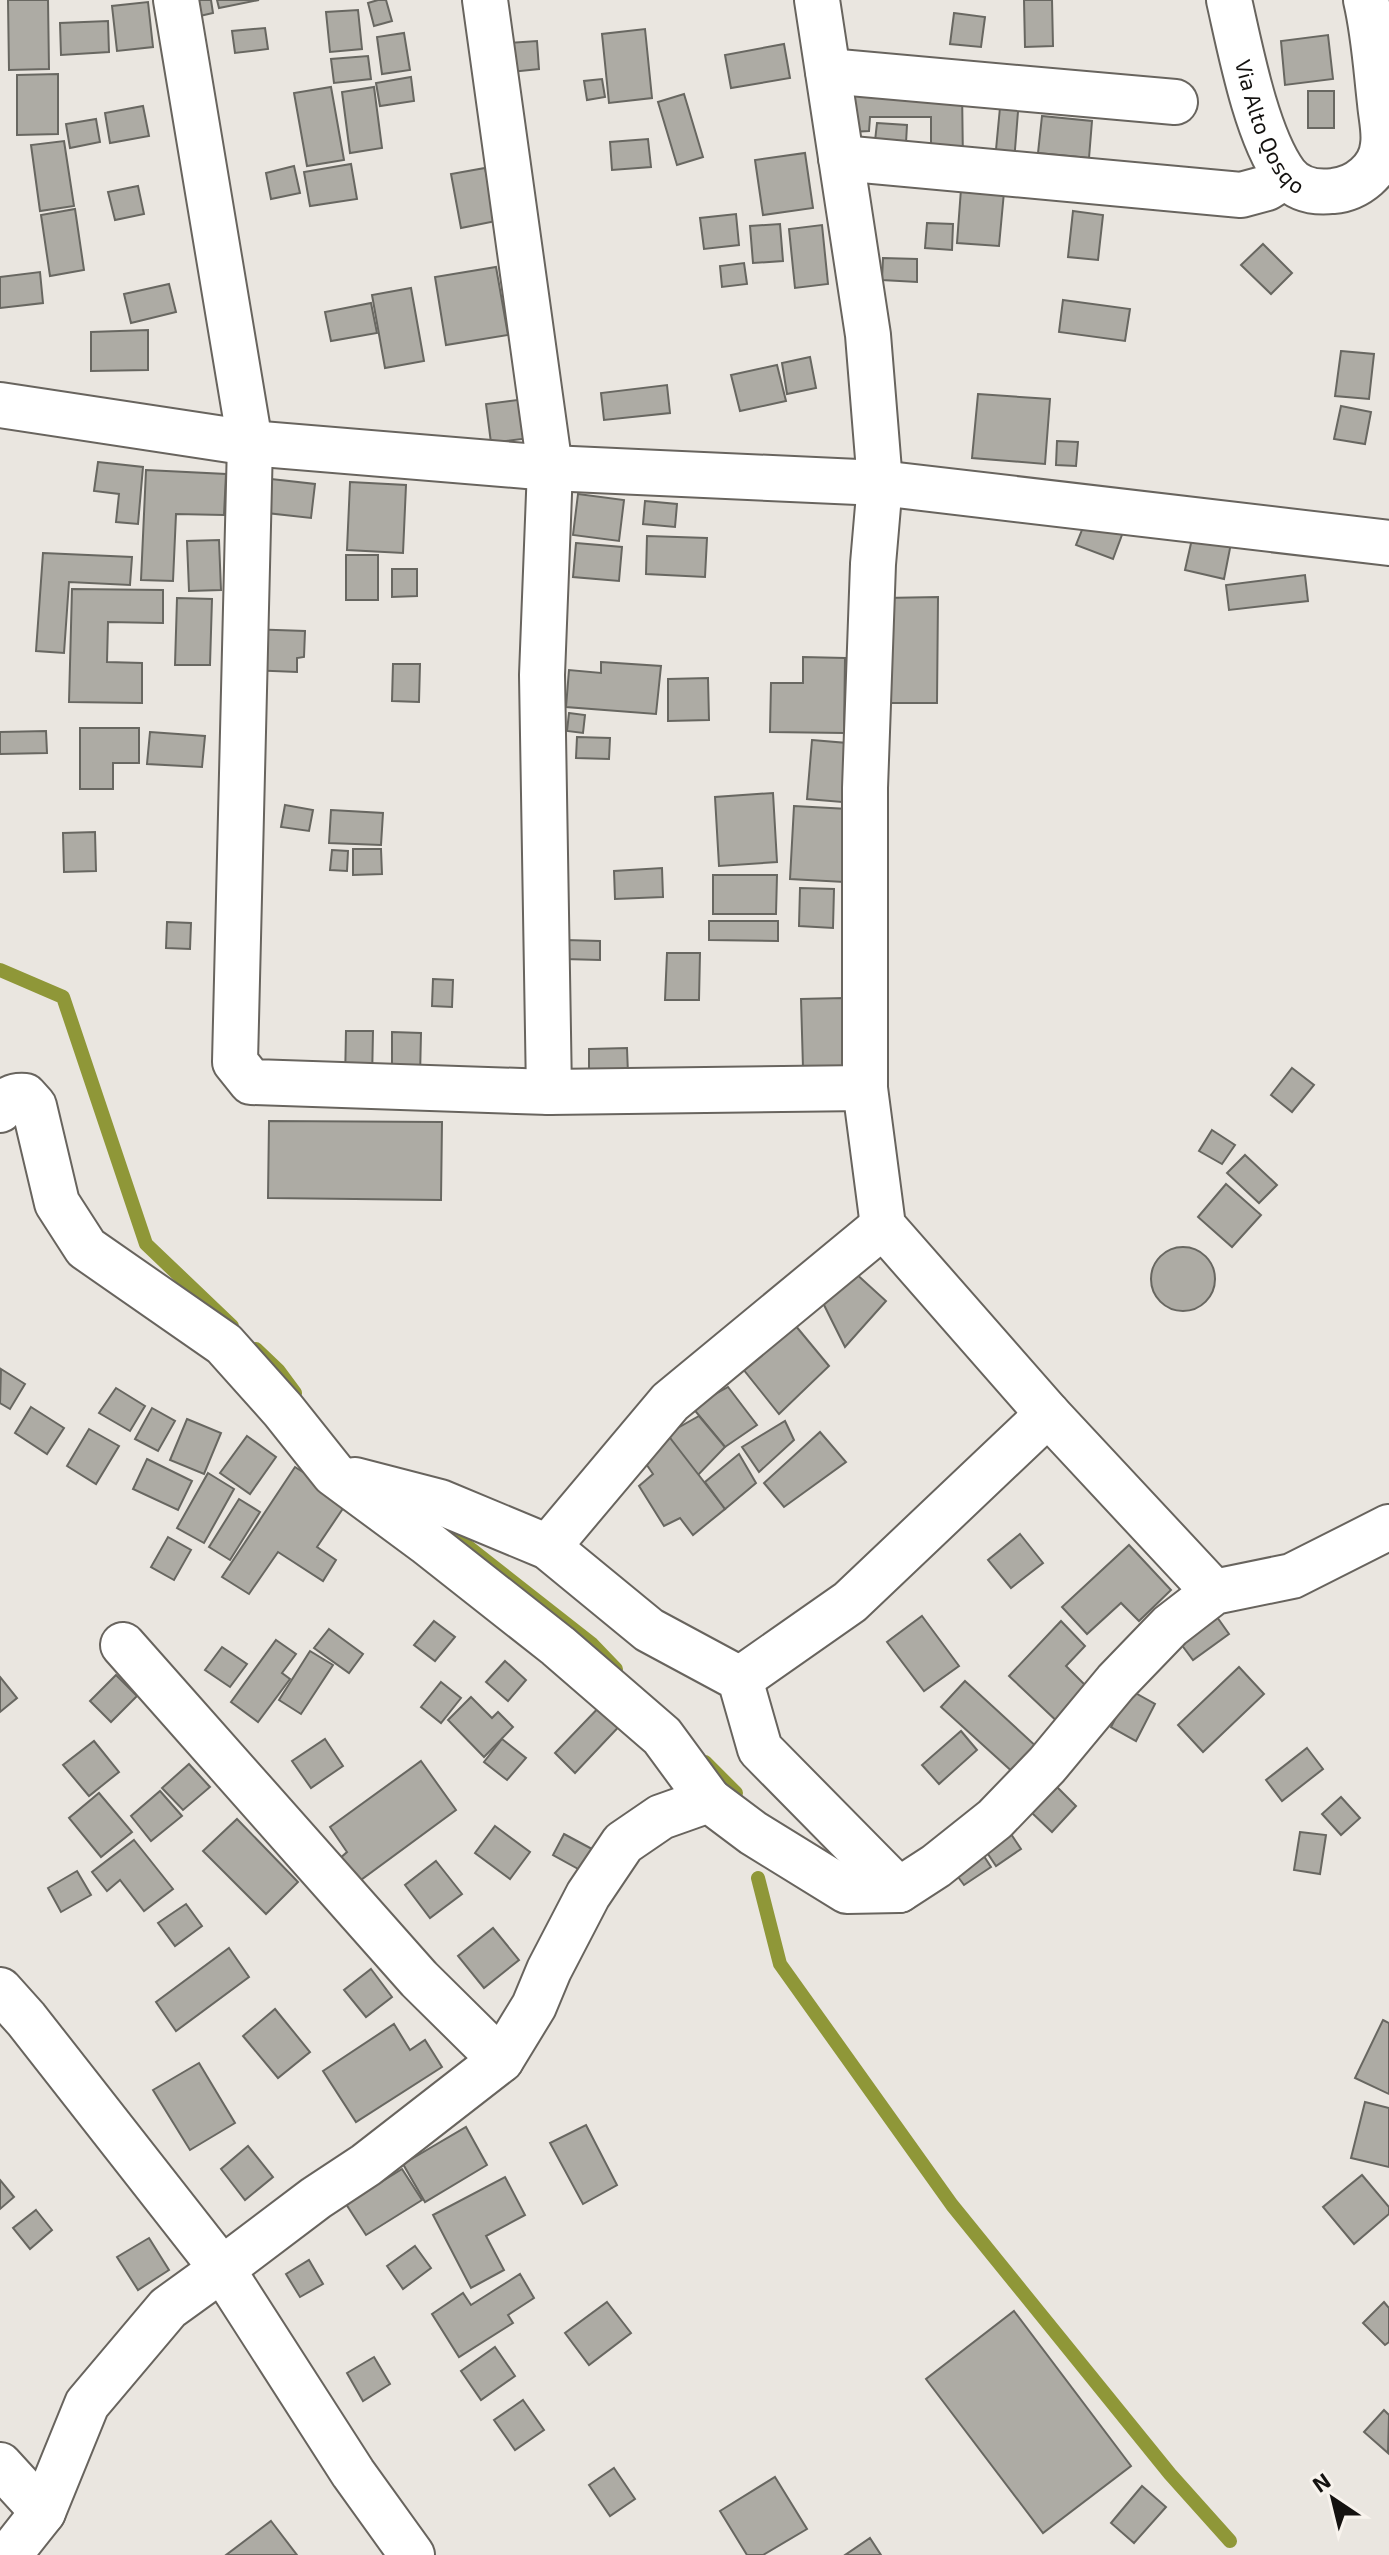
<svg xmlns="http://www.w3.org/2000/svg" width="1389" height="2555" viewBox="0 0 1389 2555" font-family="'Exo 2',sans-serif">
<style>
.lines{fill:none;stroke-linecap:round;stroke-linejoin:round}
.stream{stroke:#8f9738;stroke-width:14}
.building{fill:#adaba4;stroke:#686761;stroke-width:2}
.street-casing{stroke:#68645e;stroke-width:48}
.secondary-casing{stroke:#68645e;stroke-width:48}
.street{stroke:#fff;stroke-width:44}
.secondary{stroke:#fff;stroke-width:44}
.labels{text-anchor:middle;stroke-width:7;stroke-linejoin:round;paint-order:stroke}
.street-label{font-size:22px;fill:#141210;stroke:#f8f3ed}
</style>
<rect width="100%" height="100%" fill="#eae6e0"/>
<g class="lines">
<g class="stream">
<path d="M0,970L63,997L146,1244L232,1326"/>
<path d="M256,1349L278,1370L295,1393"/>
<path d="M434,1520L592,1644L616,1669"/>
<path d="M705,1762L736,1793"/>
<path d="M758,1878L780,1964L952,2205L1170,2474L1230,2541"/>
</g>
</g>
<g class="building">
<path d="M8,0H48L49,69L9,70Z"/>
<path d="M187,0H211L213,13L191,18Z"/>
<path d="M217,0H259L219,8Z"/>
<path d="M378,0H386L392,21L374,26L368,3Z"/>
<path d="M1024,0H1052L1053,46L1025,47Z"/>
<path d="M148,2L153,47L117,51L112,6Z"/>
<path d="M358,10L362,49L330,52L326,12Z"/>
<path d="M954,13L985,17L981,47L950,44Z"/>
<path d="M108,21L109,52L61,55L60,23Z"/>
<path d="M265,28L268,49L235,53L232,31Z"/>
<path d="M645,29L652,98L609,103L602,34Z"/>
<path d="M404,33L410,70L382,74L377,37Z"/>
<path d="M1328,35L1333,79L1285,85L1281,41Z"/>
<path d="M537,41L539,69L511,72L508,43Z"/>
<path d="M784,44L790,78L731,88L725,55Z"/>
<path d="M368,56L371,79L334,83L331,59Z"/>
<path d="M58,74V134L17,135V75Z"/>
<path d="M411,77L414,101L380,106L376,83Z"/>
<path d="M602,79L605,97L587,100L584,81Z"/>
<path d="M331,87L344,160L307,166L294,93Z"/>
<path d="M374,87L382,148L350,153L342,92Z"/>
<path d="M962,87L963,165L931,166V117H870L869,131L851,132V90Z"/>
<rect x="1308" y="91" width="26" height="37"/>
<path d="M684,94L703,157L677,165L658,102Z"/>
<path d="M1001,97L1019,99L1014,162L995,160Z"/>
<path d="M143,106L149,136L110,143L105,113Z"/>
<path d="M1042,116L1092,121L1089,158L1038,153Z"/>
<path d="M96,119L100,142L70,148L66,124Z"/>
<path d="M877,123L907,125L906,143L875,141Z"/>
<path d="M648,139L651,167L612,170L610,142Z"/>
<path d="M64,141L74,206L40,211L31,145Z"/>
<path d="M805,153L813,208L763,215L755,160Z"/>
<path d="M351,164L357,199L310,206L304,172Z"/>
<path d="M294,166L300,193L271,199L266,173Z"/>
<path d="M485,168L496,221L461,228L451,174Z"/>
<path d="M138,186L144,214L115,220L108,192Z"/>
<path d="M961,189L1004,192L999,246L957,243Z"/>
<path d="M75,209L84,270L50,276L41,215Z"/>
<path d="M1073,211L1103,215L1098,260L1068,257Z"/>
<path d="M736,214L739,245L704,249L700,218Z"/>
<path d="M927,223L953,224L952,250L925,248Z"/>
<path d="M780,224L783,261L753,263L750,226Z"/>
<path d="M822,225L828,284L795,288L789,229Z"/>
<path d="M1263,244L1292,273L1271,294L1241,265Z"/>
<path d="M883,258L917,259V282L882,280Z"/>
<path d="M744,263L747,284L722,287L720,266Z"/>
<path d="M496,267L508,335L446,345L435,277Z"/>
<path d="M40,272L43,303L0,308V277Z"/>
<path d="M169,284L176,312L131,323L124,294Z"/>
<path d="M411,288L424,361L385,368L372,295Z"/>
<path d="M1063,300L1130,309L1125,341L1059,332Z"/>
<path d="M371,303L377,333L331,341L325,312Z"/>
<path d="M148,330V370L91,371V332Z"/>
<path d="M1341,351L1374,354L1369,399L1335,396Z"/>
<path d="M810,357L816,388L787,394L782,363Z"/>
<path d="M777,365L786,401L740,411L731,375Z"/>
<path d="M667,385L670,413L604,420L601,393Z"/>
<path d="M978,394L1050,399L1045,464L972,458Z"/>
<path d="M525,399L530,438L491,443L486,404Z"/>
<path d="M1341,406L1371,412L1365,444L1334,439Z"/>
<path d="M1057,441L1078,442L1076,466L1056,465Z"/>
<path d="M98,462L143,467L138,524L116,522L119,494L94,491Z"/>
<path d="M146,470L226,474L224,515L176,514L173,581L141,580Z"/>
<path d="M271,479L315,484L311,518L267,513Z"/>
<path d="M350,482L406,485L403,553L347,550Z"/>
<path d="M578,494L624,500L619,541L573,535Z"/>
<path d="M645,501L677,504L675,527L643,524Z"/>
<path d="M1090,510L1126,524L1113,559L1076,545Z"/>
<path d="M1194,530L1232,538L1224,579L1185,570Z"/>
<path d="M647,536L707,538L705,577L646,574Z"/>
<path d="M219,540L221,590L189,591L187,541Z"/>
<path d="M576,543L622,547L619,581L573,577Z"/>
<path d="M43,553L132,557L130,585L69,582L64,653L36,651Z"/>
<rect x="346" y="555" width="32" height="45"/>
<path d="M392,569H417V596L392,597Z"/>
<path d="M1305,575L1308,601L1229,610L1226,585Z"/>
<path d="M72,589L163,590V623L108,622L107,662L142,663V703L69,702Z"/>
<path d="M938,597L937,703H884V598Z"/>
<path d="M177,598L212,599L210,665H175Z"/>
<path d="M248,629L305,631L304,657L297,658V672L247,670Z"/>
<path d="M803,657L845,658L844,733L770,732L771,683H803Z"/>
<path d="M601,662L661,666L656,714L566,707L569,670L601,673Z"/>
<path d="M393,664H420L419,702L392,701Z"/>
<path d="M708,678L709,720L668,721V679Z"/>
<path d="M569,713L585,715L583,733L567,731Z"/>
<path d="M80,728H139V763H113V789H80Z"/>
<path d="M46,731L47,753L0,754V732Z"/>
<path d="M150,732L205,736L202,767L147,764Z"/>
<path d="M577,737L610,738L609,759L576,758Z"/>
<path d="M812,740L847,743L842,802L807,799Z"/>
<path d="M773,793L777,862L719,866L715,797Z"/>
<path d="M285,805L313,810L309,831L281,827Z"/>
<path d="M794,806L848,809L844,882L790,879Z"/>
<path d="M331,810L383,813L381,845L329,843Z"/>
<path d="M95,832L96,871L64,872L63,833Z"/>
<path d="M353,849H381L382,874L353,875Z"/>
<path d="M332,850L348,851L347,871L330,870Z"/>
<path d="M662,868L663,897L615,899L614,871Z"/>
<path d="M713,875H777L776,914H713Z"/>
<path d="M800,888L834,889L833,928L799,926Z"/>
<path d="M709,921H778V941L709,940Z"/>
<path d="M167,922L191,923L190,949L166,948Z"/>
<path d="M565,940L600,941V960L564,959Z"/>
<path d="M667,953H700L699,1000H665Z"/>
<path d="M433,979L453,980L452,1007L432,1006Z"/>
<path d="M844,998L845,1067L803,1068L801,999Z"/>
<path d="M346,1031H373L372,1082H345Z"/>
<path d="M392,1032L421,1033L420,1077H392Z"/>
<path d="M627,1048L628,1074L589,1075V1049Z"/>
<path d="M1292,1068L1314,1085L1292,1112L1271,1095Z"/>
<path d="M269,1121L442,1122L441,1200L268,1198Z"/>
<path d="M1212,1130L1235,1145L1222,1164L1199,1151Z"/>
<path d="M1245,1155L1277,1185L1259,1203L1227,1173Z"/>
<path d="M1226,1184L1261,1215L1232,1247L1198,1217Z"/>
<circle cx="1183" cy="1279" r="32"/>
<path d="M853,1271L886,1301L845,1347L819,1295Z"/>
<path d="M795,1325L829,1366L779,1414L739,1364Z"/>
<path d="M1,1369L25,1384L10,1409L0,1403Z"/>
<path d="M728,1387L757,1425L725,1447L692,1407Z"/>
<path d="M116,1388L145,1406L130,1431L99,1413Z"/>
<path d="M31,1407L64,1428L47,1454L15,1433Z"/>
<path d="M152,1408L175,1421L158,1451L135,1439Z"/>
<path d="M699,1416L725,1447L697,1476L667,1434Z"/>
<path d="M187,1419L221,1433L204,1474L170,1460Z"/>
<path d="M785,1421L794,1440L759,1472L742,1447Z"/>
<path d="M89,1429L119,1446L96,1484L67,1466Z"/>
<path d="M820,1432L846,1462L784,1507L764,1483Z"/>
<path d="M667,1434L725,1509L693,1535L680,1518L664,1526L639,1486L653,1474L642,1458Z"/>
<path d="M247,1436L276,1457L250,1494L220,1473Z"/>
<path d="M739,1454L756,1483L725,1509L705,1482Z"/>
<path d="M147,1459L192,1481L178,1510L133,1489Z"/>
<path d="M295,1467L348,1501L317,1547L336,1560L323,1581L278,1552L249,1594L222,1577Z"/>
<path d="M208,1473L234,1489L204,1543L177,1528Z"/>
<path d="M239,1499L260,1512L230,1560L209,1547Z"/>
<path d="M1020,1534L1043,1563L1011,1588L988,1560Z"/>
<path d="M168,1537L191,1550L174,1580L151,1567Z"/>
<path d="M1129,1545L1171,1590L1139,1621L1121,1603L1087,1634L1062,1607Z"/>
<path d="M922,1616L959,1666L924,1691L887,1642Z"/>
<path d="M1217,1617L1229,1634L1193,1660L1181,1644Z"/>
<path d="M434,1621L455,1637L435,1661L414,1645Z"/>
<path d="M1061,1621L1085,1646L1066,1666L1093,1693L1062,1726L1009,1676Z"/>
<path d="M329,1629L363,1654L349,1673L314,1648Z"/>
<path d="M276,1640L296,1654L282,1673L290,1679L258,1722L231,1702Z"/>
<path d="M222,1647L247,1664L230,1687L205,1670Z"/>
<path d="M310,1651L333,1665L301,1714L279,1700Z"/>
<path d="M505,1661L526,1680L508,1701L486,1682Z"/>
<path d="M1239,1667L1264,1694L1203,1752L1178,1725Z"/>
<path d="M116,1675L137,1696L111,1722L90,1701Z"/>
<path d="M0,1677L17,1698L0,1712Z"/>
<path d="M965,1681L1039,1749L1016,1775L941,1707Z"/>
<path d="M441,1682L461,1698L441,1723L421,1707Z"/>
<path d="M1130,1690L1155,1704L1136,1741L1111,1727Z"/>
<path d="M471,1697L492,1718L498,1712L513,1727L484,1757L448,1720Z"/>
<path d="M607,1699L627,1718L575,1773L555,1753Z"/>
<path d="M961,1731L977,1750L939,1784L922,1765Z"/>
<path d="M325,1739L343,1766L311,1788L292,1761Z"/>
<path d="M502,1739L526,1758L507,1780L484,1762Z"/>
<path d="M94,1741L119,1772L89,1796L63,1765Z"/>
<path d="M1307,1748L1323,1769L1282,1801L1266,1780Z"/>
<path d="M421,1761L456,1810L354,1885L337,1861L347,1852L330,1827Z"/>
<path d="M189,1764L210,1787L183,1810L162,1788Z"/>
<path d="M1057,1787L1076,1806L1052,1832L1032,1813Z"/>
<path d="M160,1791L182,1816L151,1841L131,1816Z"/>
<path d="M99,1793L132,1832L101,1857L69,1818Z"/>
<path d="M1341,1797L1360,1818L1341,1835L1322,1814Z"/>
<path d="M237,1819L298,1882L266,1914L203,1851Z"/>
<path d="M495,1826L530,1852L510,1879L475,1853Z"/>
<path d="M1007,1828L1021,1849L996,1866L982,1845Z"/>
<path d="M1300,1832L1326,1835L1320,1874L1294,1870Z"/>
<path d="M564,1834L592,1849L580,1870L553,1855Z"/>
<path d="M134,1840L173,1889L144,1911L120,1880L107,1891L92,1872Z"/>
<path d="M978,1847L991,1867L964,1885L950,1866Z"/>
<path d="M436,1861L462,1894L430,1918L405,1885Z"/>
<path d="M77,1871L91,1895L61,1912L48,1888Z"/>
<path d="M186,1904L202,1926L175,1946L158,1923Z"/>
<path d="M493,1928L519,1960L484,1988L458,1956Z"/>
<path d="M229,1948L249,1977L176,2031L156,2002Z"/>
<path d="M371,1969L392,1997L366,2017L344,1990Z"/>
<path d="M275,2009L310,2052L278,2078L243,2036Z"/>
<path d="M1383,2020L1389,2023V2094L1355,2078Z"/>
<path d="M394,2024L410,2050L425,2040L442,2067L356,2122L323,2071Z"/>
<path d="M199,2063L235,2123L190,2150L153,2090Z"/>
<path d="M1365,2102L1389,2108V2167L1351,2158Z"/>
<path d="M586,2125L617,2185L583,2204L550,2143Z"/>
<path d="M466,2127L487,2165L425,2202L403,2164Z"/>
<path d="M248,2146L273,2177L245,2200L221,2169Z"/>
<path d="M402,2169L422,2200L366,2235L346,2204Z"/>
<path d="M1362,2175L1389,2207V2214L1354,2244L1323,2207Z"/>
<path d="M505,2177L525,2215L486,2236L504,2270L471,2288L433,2215Z"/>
<path d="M0,2180L14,2197L0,2209Z"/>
<path d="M36,2210L52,2230L30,2249L13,2228Z"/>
<path d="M149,2238L169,2270L138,2290L117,2257Z"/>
<path d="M415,2246L431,2268L403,2289L387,2266Z"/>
<path d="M309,2260L323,2284L300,2297L286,2274Z"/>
<path d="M520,2274L534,2298L508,2315L513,2323L459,2357L432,2314L463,2293L471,2305Z"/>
<path d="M607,2302L631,2333L589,2365L565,2333Z"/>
<path d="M1384,2302L1389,2308V2342L1385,2345L1363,2323Z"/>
<path d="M1014,2311L1131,2466L1043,2533L926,2379Z"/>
<path d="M495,2347L515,2376L481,2400L461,2371Z"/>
<path d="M374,2357L390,2384L363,2401L347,2373Z"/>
<path d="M523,2400L544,2430L515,2450L494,2420Z"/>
<path d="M1384,2410L1389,2415L1388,2453L1364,2432Z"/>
<path d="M614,2468L635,2499L610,2516L589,2485Z"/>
<path d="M775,2477L807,2529L763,2555H747L720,2511Z"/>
<path d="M1142,2486L1166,2507L1134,2543L1111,2523Z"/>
<path d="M271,2521L297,2555H226Z"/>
<path d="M870,2538L881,2555H845Z"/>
</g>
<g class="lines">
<g class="street-casing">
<g id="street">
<path d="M176,0L250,443L235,1062L251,1082L549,1092L865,1088"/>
<path d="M485,0L550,468L542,675L549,1092"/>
<path d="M817,0L868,335L880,483L873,564L865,788V1088L883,1226L1048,1414L1214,1592"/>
<path d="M828,71L1175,102"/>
<path d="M841,158L1241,195L1267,188L1286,176"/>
<path d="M0,405L250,443L550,468L880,483L1389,543"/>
<path d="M0,1110C6,1099 13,1095 25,1096L34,1106L57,1203L86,1248L224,1344L283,1410L334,1474L426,1542L558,1646L662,1736L709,1800"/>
<path d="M355,1480L440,1502L548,1547L649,1630L740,1679L760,1749L899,1890"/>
<path d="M548,1547L670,1402L883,1226"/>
<path d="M123,1645L419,1979L501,2060"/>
<path d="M740,1679L850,1602L1048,1414"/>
<path d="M0,1990L26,2019L222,2269L316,2198L366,2165L501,2060L534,2006L549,1970L588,1895L623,1843L661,1817L709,1800L753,1833L847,1891L899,1890L936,1866L995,1819L1047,1765L1116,1682L1170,1626L1214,1592L1292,1576L1389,1527"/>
<path d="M0,2465L43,2512"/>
<path d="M9,2555L43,2512L87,2404L168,2308L222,2269L353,2473L412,2555"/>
</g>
</g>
<g class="secondary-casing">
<g id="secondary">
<path id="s1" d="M1229,0C1240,48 1256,134 1285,174C1297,190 1315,193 1333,191C1357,189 1381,170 1383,145C1385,132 1381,116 1380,103C1376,68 1374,34 1366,0"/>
</g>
</g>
<use href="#street" class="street"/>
<use href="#secondary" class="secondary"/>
</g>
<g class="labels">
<g class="street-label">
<text dy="8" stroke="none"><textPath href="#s1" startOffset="134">Via Alto Qosqo</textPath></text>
</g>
</g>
<g transform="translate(1333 2499) rotate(325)" stroke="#f8f3ed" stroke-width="6" paint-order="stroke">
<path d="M0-6L14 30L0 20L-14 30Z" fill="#141210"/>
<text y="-12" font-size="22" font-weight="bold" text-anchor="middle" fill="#141210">N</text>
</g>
</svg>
